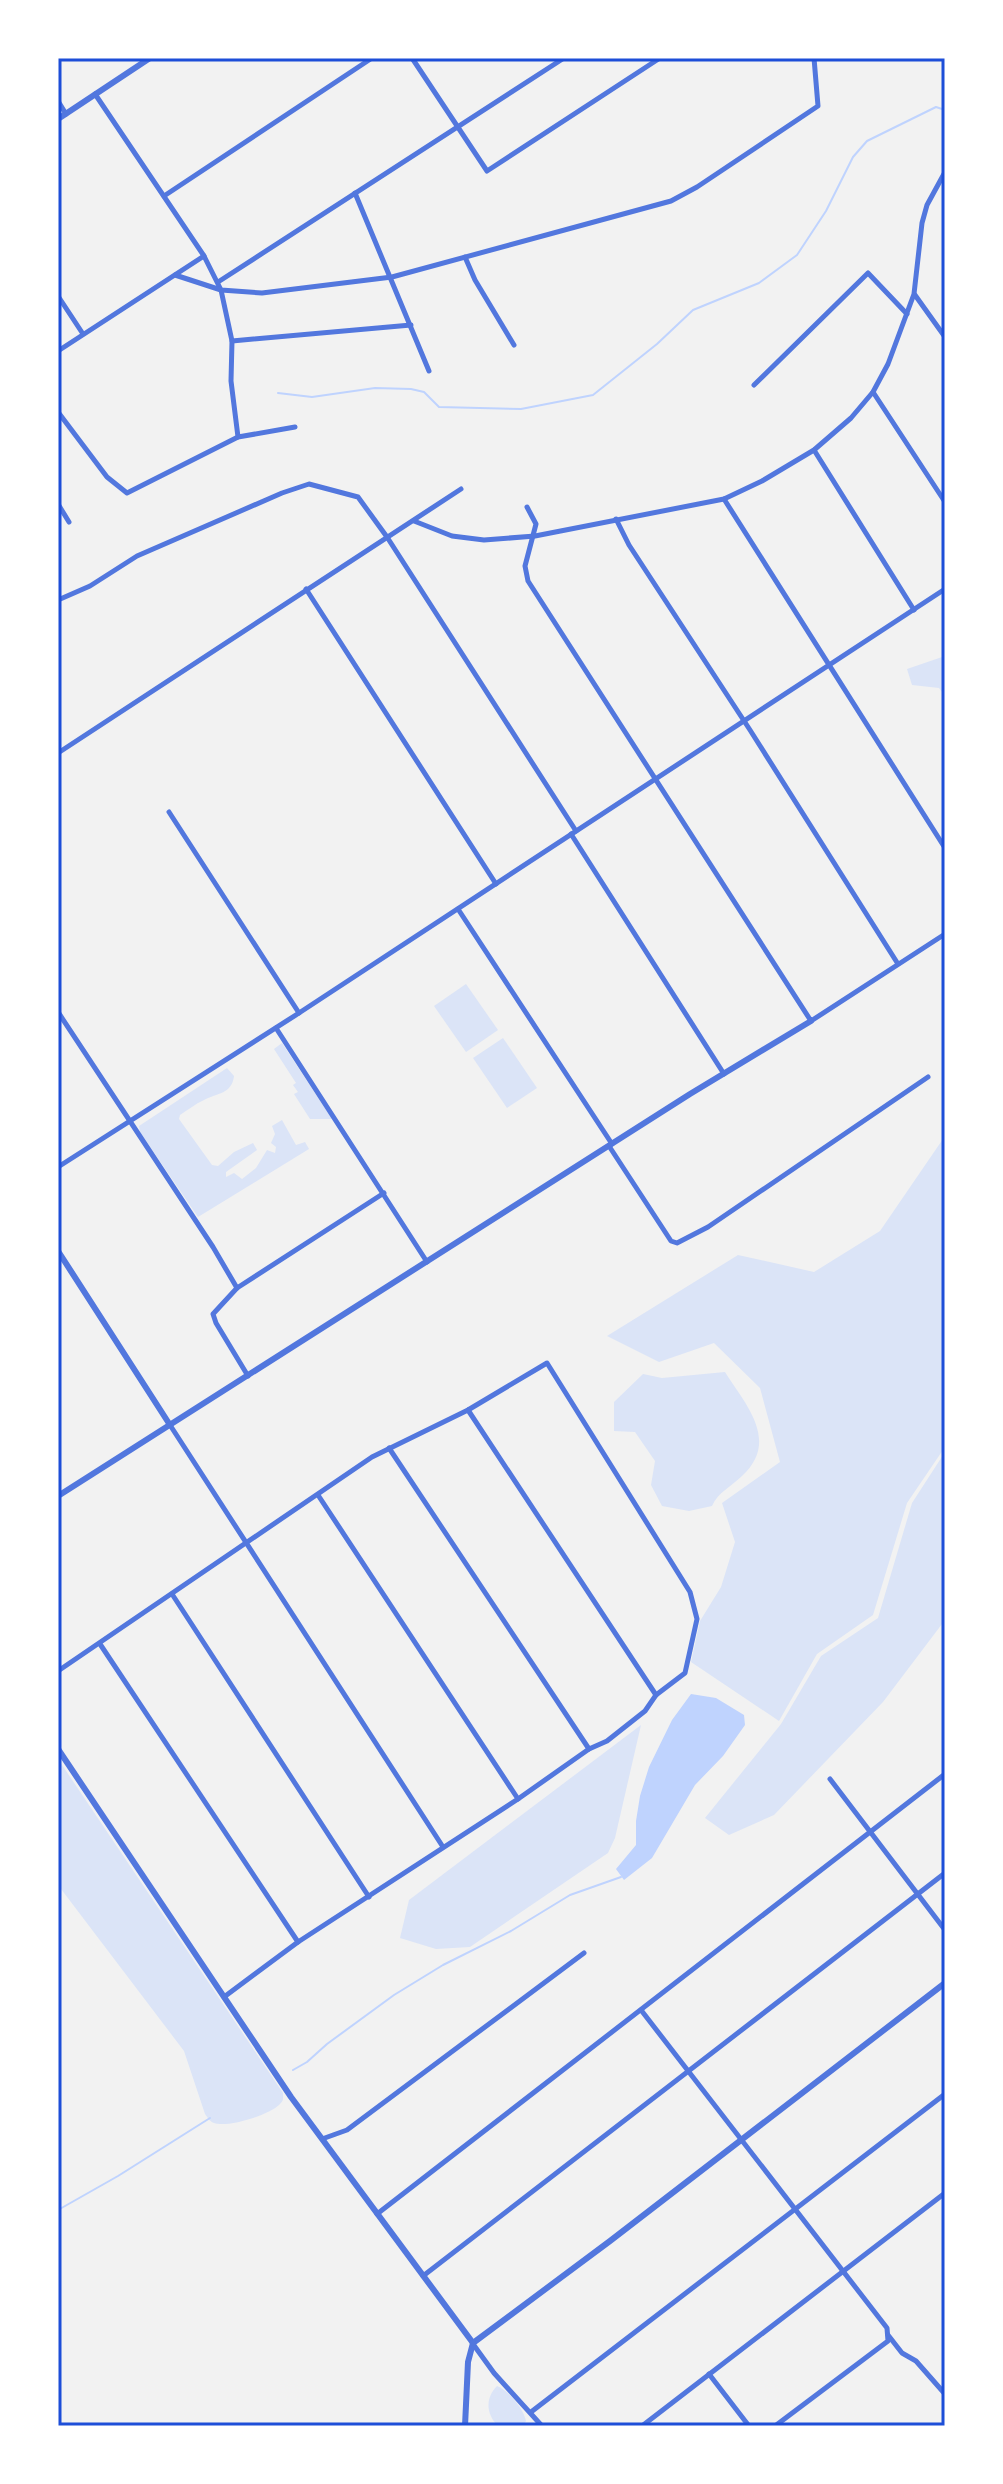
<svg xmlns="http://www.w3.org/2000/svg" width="1003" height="2484" viewBox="0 0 1003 2484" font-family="'Golos Text',sans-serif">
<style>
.green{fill:#dbe4f7}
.water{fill:#bfd3fe}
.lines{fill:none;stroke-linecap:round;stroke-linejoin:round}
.stream{stroke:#bfd3fe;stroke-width:2}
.minor{stroke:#5277de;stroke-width:5}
.tertiary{stroke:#5277de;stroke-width:6}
.neatline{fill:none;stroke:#1d4ed8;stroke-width:3}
</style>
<rect width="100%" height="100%" fill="#f2f2f2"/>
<g class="green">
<path d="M945,656V696L939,688L912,685L907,669Z"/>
<path d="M466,984L498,1030L466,1052L434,1006Z"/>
<path d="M503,1038L537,1088L507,1108L473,1058Z"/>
<path d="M282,1043L332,1119H310L294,1094L298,1092L293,1085L296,1083L274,1049Z"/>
<path d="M227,1068L234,1076C232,1094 217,1093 204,1100C195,1104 188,1110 180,1115L179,1119L212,1165L218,1166L234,1152L253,1143L257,1150L226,1172V1177L234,1173L242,1179L256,1168L267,1150L275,1153L276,1147L271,1143L275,1134L272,1126L282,1120L296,1145L305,1142L309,1149L198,1217L140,1132L139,1126Z"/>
<path d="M945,1136V1447L907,1503L873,1615L817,1654L779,1721L691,1662L700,1621L721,1587L735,1542L722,1503L780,1462L760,1388L714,1343L659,1362L607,1336L738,1255L814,1272L880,1231Z"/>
<path d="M725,1372C746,1405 780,1441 742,1476C731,1487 718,1492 712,1506L689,1511L662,1506L651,1485L655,1461L635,1432L614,1431V1402L643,1374L662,1378Z"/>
<path d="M945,1452V1620L883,1702L774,1815L729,1835L705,1818L781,1724L821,1656L878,1618L912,1503Z"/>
<path d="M641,1725L615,1838L608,1853L470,1947L436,1949L400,1938L409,1900Z"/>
<path d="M58,1759L283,2093C283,2099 284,2100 279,2105C269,2115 227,2128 214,2123C209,2121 208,2118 205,2114L184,2051L58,1885Z"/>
<path d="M497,2386C509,2391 523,2408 526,2421L523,2426H498C486,2414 485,2398 497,2386Z"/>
</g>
<path class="water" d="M691,1694L716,1698L744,1715L745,1725L723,1756L695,1785L652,1858L624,1880L616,1869L636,1845V1821L640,1796L649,1767L672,1720Z"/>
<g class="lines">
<g class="stream">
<path d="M278,393L312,397L375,388L411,389L424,392L439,407L521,409L593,395L657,344L693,310L759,283L797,255L826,211L853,157L867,141L936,107L945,110"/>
<path d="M293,2070L307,2062L327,2044L394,1995L443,1965L511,1931L570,1895L621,1877"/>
<path d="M58,2210L118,2176L210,2118"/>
</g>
<g class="minor">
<path d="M412,58L487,171L660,58"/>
<path d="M95,94L204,256L221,290L232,341L231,381L238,437"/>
<path d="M58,101L66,114"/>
<path d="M355,193L429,371"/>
<path d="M164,196L372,58"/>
<path d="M465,257L475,280L514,345"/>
<path d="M175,275L221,290L262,293L392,277L671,201L697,187L818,106L814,58"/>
<path d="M218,282L564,58"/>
<path d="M915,295L945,337"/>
<path d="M58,296L83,334"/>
<path d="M232,341L411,325"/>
<path d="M58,351L204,256"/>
<path d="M754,385L868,273L907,314"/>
<path d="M873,392L945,502"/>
<path d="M58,412L107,477L127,493L238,437L295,427"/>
<path d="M814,450L914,610"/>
<path d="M724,499L945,848"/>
<path d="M58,504L69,522"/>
<path d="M527,507L536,524L525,566L528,581L811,1021L945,934"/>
<path d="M616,519L629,545L750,730L898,964"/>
<path d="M414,521L452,536L484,540L535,536L724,499L762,481L814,450L851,418L873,392L888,364L914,294L922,223L927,205L945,172"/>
<path d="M306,589L496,884"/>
<path d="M58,600L90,586L137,556L282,493L309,484L358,497L387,537L576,831"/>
<path d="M58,753L461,489"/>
<path d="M169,812L299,1013"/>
<path d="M571,834L724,1074"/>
<path d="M458,909L612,1144"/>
<path d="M58,1012L213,1247L237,1288"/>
<path d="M276,1028L427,1262"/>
<path d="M609,1146L671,1241L677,1243L708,1227L928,1077"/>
<path d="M58,1167L299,1013L945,589"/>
<path d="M248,1376L216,1323L213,1314L237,1288L384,1193"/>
<path d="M468,1410L656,1695"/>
<path d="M170,1425L443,1847"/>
<path d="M389,1448L589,1749"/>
<path d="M318,1495L518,1799"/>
<path d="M172,1594L369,1897"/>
<path d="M100,1644L298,1942"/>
<path d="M58,1671L372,1457L468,1410L547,1363L690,1592L697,1619L685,1673L656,1695L645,1711L607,1741L589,1749L518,1799L298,1942L224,1997"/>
<path d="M830,1779L945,1930"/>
<path d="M641,2010L887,2328L888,2341L775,2426"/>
<path d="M322,2139L347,2130L584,1953"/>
<path d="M377,2214L945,1774"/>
<path d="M423,2276L945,1873"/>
<path d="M888,2335L902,2353L916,2361L945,2394"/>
<path d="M473,2344L494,2373L542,2426"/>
<path d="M709,2374L749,2426"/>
<path d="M531,2412L945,2094"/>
<path d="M642,2426L945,2193"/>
</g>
<g class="tertiary">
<path d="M58,119L150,58"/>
<path d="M58,1251L170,1425"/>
<path d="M58,1496L690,1094L811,1021"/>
<path d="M58,1749L291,2097L473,2343"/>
<path d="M473,2343L610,2241L945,1983"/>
<path d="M465,2426L468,2362L473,2343"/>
</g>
</g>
<rect width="1003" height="2484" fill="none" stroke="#ffffff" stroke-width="120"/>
<rect x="60" y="60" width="883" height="2364" class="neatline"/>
</svg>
